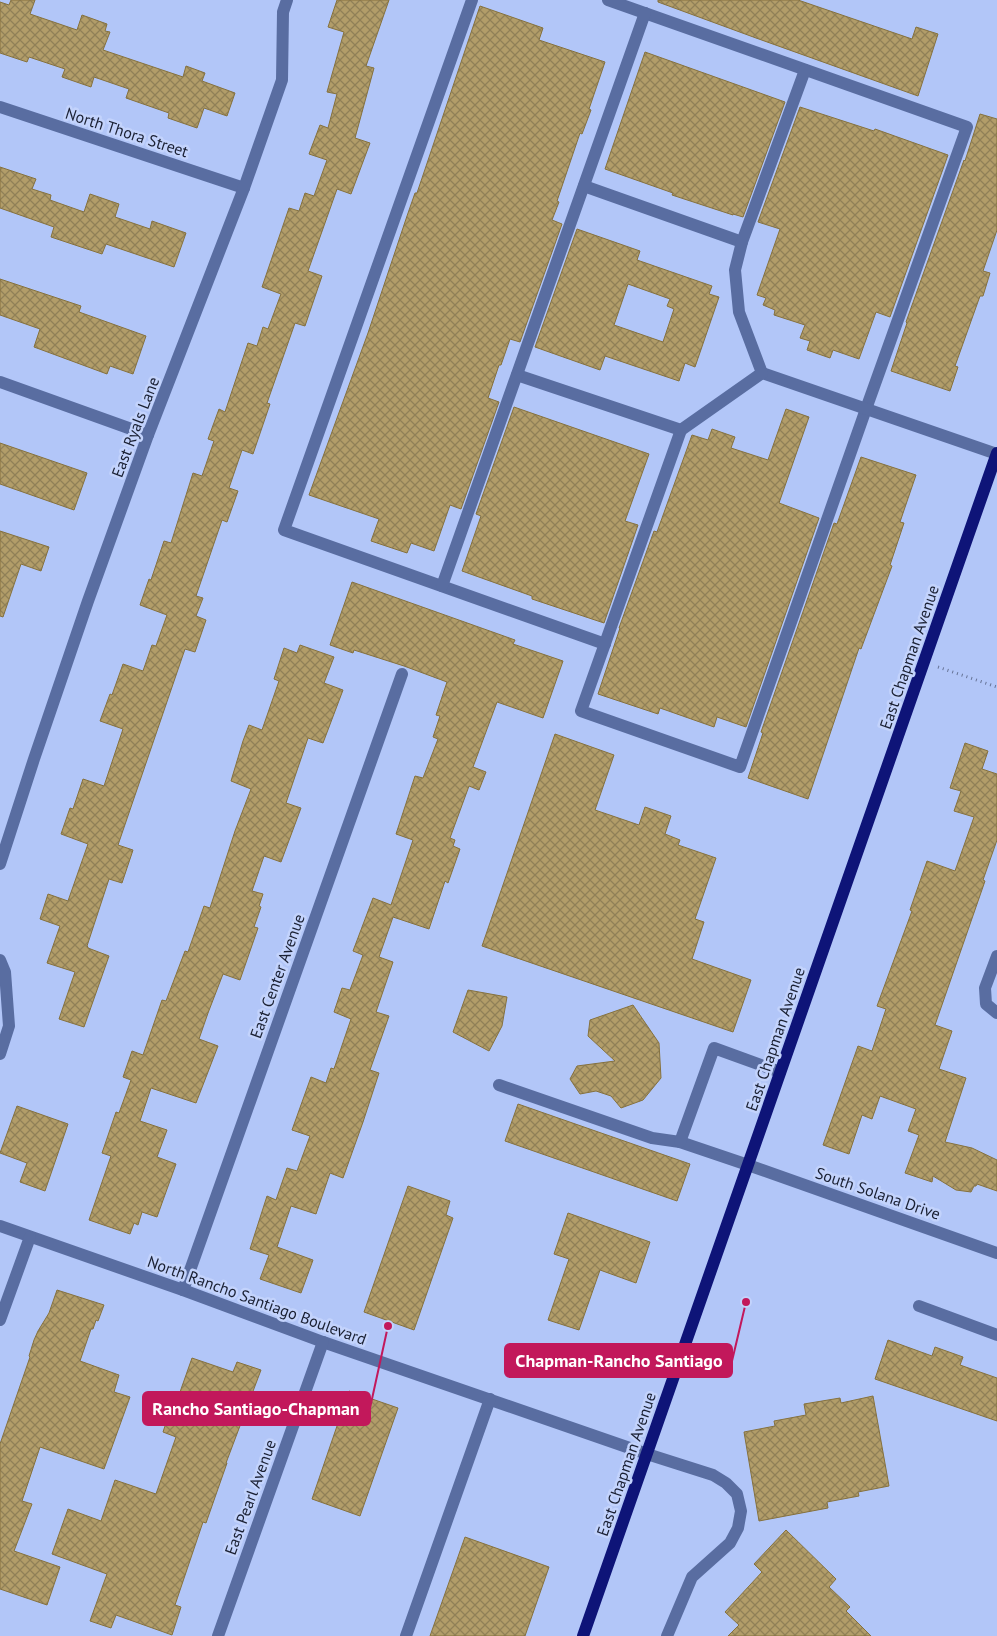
<svg xmlns="http://www.w3.org/2000/svg" width="997" height="1636" viewBox="0 0 997 1636" font-family="'PT Sans',sans-serif">
<style>
.building{fill:url(#building-cross-hatch);stroke:#85713e;fill-rule:evenodd}
.lines{fill:none;stroke-linecap:round;stroke-linejoin:round}
.path{stroke:#667396;stroke-width:3;stroke-dasharray:1 4;stroke-linecap:butt}
.minor{stroke:#596da1;stroke-width:12}
.major{stroke:#0e1478;stroke-width:12}
.labels{text-anchor:middle;stroke-width:5;stroke-linejoin:round;paint-order:stroke}
.street-label{font-size:16px;fill:#1a2033;stroke:#c3d3fc}
.leader{fill:none;stroke:#c2185b;stroke-width:2}
.callout-dot{fill:#c2185b;stroke:#c3d3fc;stroke-width:2}
.callout{fill:#c2185b;stroke:#c2185b;stroke-width:2}
.callout-label{font-size:18px;text-anchor:middle;font-weight:bold;fill:#fff}
</style>
<defs>
<pattern id="building-cross-hatch" width="8" height="8" patternUnits="userSpaceOnUse" patternTransform="scale(1.25)"><rect width="8" height="8" fill="#b29d69"/><path d="M0 0l8 8M0 8l8-8" fill="none" stroke="#908057"/></pattern>
</defs>
<rect width="100%" height="100%" fill="#b2c6f8"/>
<g class="building">
<path d="M11,0H35L30,14L77,30L82,15L107,24L105,31L110,32L103,50L183,77L186,66L205,73L202,81L235,93L227,116L204,108L197,128L168,118L169,113L126,98L129,89L94,77L91,87L62,77L65,69L29,57L27,62L0,53V2L9,5Z"/>
<path d="M337,0H389L366,66L374,68L355,138L370,143L351,194L337,189L308,271L322,276L305,326L295,323L267,403L270,404L253,454L242,450L229,488L238,491L227,522L222,520L196,596L203,598L196,616L206,620L195,652L185,649L118,845L133,850L122,883L109,879L87,946L88,947V948L109,956L84,1027L59,1019L75,972L47,963L60,926L40,919L48,894L68,901L88,844L61,834L70,808L73,809L83,779L104,786L123,729L100,721L110,694L112,695L123,664L143,671L152,645L156,646L167,615L140,605L149,579L151,580L164,541L171,543L193,473L202,476L214,441L208,439L219,409L225,412L248,343L257,346L263,327L268,329L281,294L262,287L289,208L299,211L305,193L314,196L327,160L309,154L320,125L328,128L337,94L327,92L344,32L328,27Z"/>
<path d="M658,0H798L912,39L916,27L938,34L918,96L756,38L658,2Z"/>
<path d="M480,6L543,28L539,40L605,62L589,109L591,110L582,134L580,133L557,201L559,202L552,220L562,224L520,342L510,339L501,365H499L488,398L499,402L461,509L450,505L434,551L411,543L407,553L371,541L379,519L309,495L368,333L407,216L415,193H417Z"/>
<path d="M645,52L785,102L743,217L733,214V215L672,195L673,193L605,169Z"/>
<path d="M800,107L874,131L875,129L948,155L890,317L876,312L859,359L833,350L830,358L807,350L810,341L800,338L805,325L774,315L775,310L763,305L766,298L757,295L780,229L758,222Z"/>
<path d="M980,114L997,119V230L983,271L990,273L983,296H980L955,366L958,367L950,391L891,371L907,323L906,322L964,160L965,161Z"/>
<path d="M0,167L36,179L32,189L51,195L50,200L84,212L90,194L119,204L115,217L150,229L152,221L186,233L174,267L106,244L102,254L51,237L54,227L0,208Z"/>
<path d="M577,229L640,251L637,260L712,286L709,294L719,297L695,367L685,363L679,381L605,356L600,370L535,347ZM628,284L670,299L667,306L674,309L663,342L614,325Z"/>
<path d="M0,279L81,306L79,312L146,336L133,374L110,366L107,374L34,347L40,329L0,315Z"/>
<path d="M514,407L649,454L625,521L638,525L604,623L532,599V596L462,571L481,516L476,514Z"/>
<path d="M786,409L809,417L779,503L819,518L746,727L717,717L714,727L660,708L658,714L598,694L620,628H619L654,531L657,532L692,435L708,440L712,429L735,437L731,448L768,460Z"/>
<path d="M0,443L87,473L74,510L0,484Z"/>
<path d="M861,457L916,475L900,522L904,523L890,565L892,566L861,649L859,648L808,799L748,778L763,733L761,732L834,523L837,524Z"/>
<path d="M0,531L49,547L41,571L21,564L3,617L0,616Z"/>
<path d="M352,582L515,640L513,644L563,661L543,718L497,702L473,767L486,772L479,790L469,786L450,838L455,840L453,846L460,849L448,883L445,881L429,929L393,917L379,957L393,962L376,1012L389,1016L370,1070L379,1073L363,1122L343,1178L330,1173L316,1214L291,1206L277,1247L313,1260L301,1293L260,1279L269,1255L250,1249L267,1196L276,1200L287,1168L297,1171L310,1136L292,1130L311,1077L326,1083L331,1068L334,1069L351,1019L334,1012L342,988L350,990L363,955L353,951L373,898L391,905L413,840L396,834L415,776L423,778L438,739L433,737L440,716L436,715L447,682L404,666L354,650L353,653L330,645Z"/>
<path d="M300,645L334,657L324,683L343,690L323,743L308,738L286,803L301,808L281,862L264,856L252,891L263,894L259,906L261,907L254,927L258,928L240,980L223,974L208,1013L199,1039L218,1046L196,1103L151,1088L140,1121L167,1130L157,1157L176,1164L157,1217L142,1212L138,1225L134,1223L130,1234L89,1220L111,1156L102,1153L116,1112L119,1113L131,1080L123,1077L132,1051L143,1055L162,1000L166,1001L185,951L188,952L204,906L210,908L235,831L251,789L231,781L243,741L249,725L262,730L279,681L274,679L284,648L297,653Z"/>
<path d="M555,734L614,755L595,810L639,825L645,807L671,816L665,834L680,840L678,845L716,858L695,919L704,922L692,959L751,980L733,1032L482,946Z"/>
<path d="M965,743L988,751L982,769L997,774V840L983,880L985,881L935,1025L952,1031L939,1069L966,1078L945,1142L972,1148L997,1160V1191L977,1184L976,1186H974L971,1192L956,1190L933,1176L932,1182L905,1173L919,1135L908,1131L916,1109L880,1096L872,1119L862,1115L849,1154L823,1145L858,1046L872,1051L886,1009L877,1006L912,911L910,910L927,861L955,871L974,817L954,811L961,791L950,788Z"/>
<path d="M468,990L507,997L502,1026L489,1051L453,1032Z"/>
<path d="M633,1005L659,1043L661,1078L643,1100L621,1108L611,1096L596,1091L580,1094L570,1079L577,1066L615,1061L588,1036L590,1020Z"/>
<path d="M518,1104L690,1164L677,1201L505,1141Z"/>
<path d="M17,1106L68,1124L45,1191L20,1182L27,1163L0,1153Z"/>
<path d="M408,1186L450,1201L446,1215L453,1218L414,1330L364,1312Z"/>
<path d="M568,1213L650,1242L636,1283L600,1270L579,1330L548,1320L569,1259L554,1254Z"/>
<path d="M57,1290L104,1305L98,1321L96,1320L93,1329H91L80,1361L119,1375L114,1392L130,1397L104,1469L40,1447L22,1501L32,1504L14,1551L60,1567L47,1605L0,1589V1444L30,1357L29,1356L34,1340L38,1331L49,1313Z"/>
<path d="M888,1340L932,1356L935,1347L963,1357L960,1365L997,1378V1421L875,1379Z"/>
<path d="M192,1358L233,1372L237,1362L261,1370L226,1463H227L206,1523L203,1522L175,1605L181,1607L172,1635L116,1615L111,1628L90,1621L107,1574L52,1554L68,1509L101,1521L115,1480L156,1494L176,1437L163,1432L171,1408L174,1409Z"/>
<path d="M349,1391L398,1408L360,1516L312,1499Z"/>
<path d="M873,1396L889,1486L858,1492L859,1496L827,1502L828,1508L759,1521L744,1432L775,1426L774,1421L806,1415L804,1404L840,1398L841,1403Z"/>
<path d="M786,1530L836,1579L829,1587L850,1607L846,1611L871,1636H728L739,1625L725,1612L762,1572L754,1564Z"/>
<path d="M465,1537L549,1567L525,1636H430Z"/>
</g>
<g class="lines">
<path class="path" d="M938,667L997,687"/>
<g class="minor">
<path d="M472,0L284,530L605,644"/>
<path d="M608,0L967,127L866,409L740,767L581,711L681,430"/>
<path d="M0,107L244,188"/>
<path d="M584,186L742,242"/>
<path d="M762,373L997,454"/>
<path d="M517,375L681,430L762,373L739,312L735,270L742,242L805,70"/>
<path d="M0,382L148,435"/>
<path d="M442,586L645,13"/>
<path d="M0,864L34,759L88,601L148,435L244,188L282,80L283,12L287,0"/>
<path d="M997,956L985,988L986,1004L997,1013"/>
<path d="M0,960L5,972L9,1026L0,1054"/>
<path d="M499,1085L652,1138L680,1142L748,1165L997,1253"/>
<path d="M680,1142L714,1048L780,1072"/>
<path d="M0,1226L183,1290L323,1342L647,1454L713,1475L726,1483L737,1494L741,1511L738,1528L730,1543L692,1577L667,1636"/>
<path d="M183,1290L402,674"/>
<path d="M919,1306L997,1335"/>
<path d="M0,1320L30,1237"/>
<path d="M218,1636L323,1342"/>
<path d="M406,1636L490,1399"/>
</g>
<path class="major" d="M583,1636L997,453"/>
</g>
<g class="labels">
<g class="street-label">
<text transform="translate(127 132) rotate(18)" y="6">North Thora Street</text>
<text transform="translate(135 427) rotate(-69)" y="6">East Ryals Lane</text>
<text transform="translate(909 657) rotate(-71)" y="6">East Chapman Avenue</text>
<text transform="translate(277 976) rotate(-70)" y="6">East Center Avenue</text>
<text transform="translate(775 1039) rotate(-71)" y="6">East Chapman Avenue</text>
<text transform="translate(878 1193) rotate(19)" y="6">South Solana Drive</text>
<text transform="translate(257 1300) rotate(20)" y="6">North Rancho Santiago Boulevard</text>
<text transform="translate(626 1464) rotate(-71)" y="6">East Chapman Avenue</text>
<text transform="translate(250 1497) rotate(-70)" y="6">East Pearl Avenue</text>
</g>
</g>
<path class="leader" d="M746 1302L732 1361M388 1326L370 1408"/>
<g class="callout-dot">
<circle cx="746" cy="1302" r="5"/>
<circle cx="388" cy="1326" r="5"/>
</g>
<g class="callout">
<rect x="505" y="1344" width="227" height="33" rx="5"/>
<rect x="143" y="1392" width="227" height="33" rx="5"/>
</g>
<g class="callout-label">
<text x="619" y="1367">Chapman-Rancho Santiago</text>
<text x="256" y="1415">Rancho Santiago-Chapman</text>
</g>
</svg>
